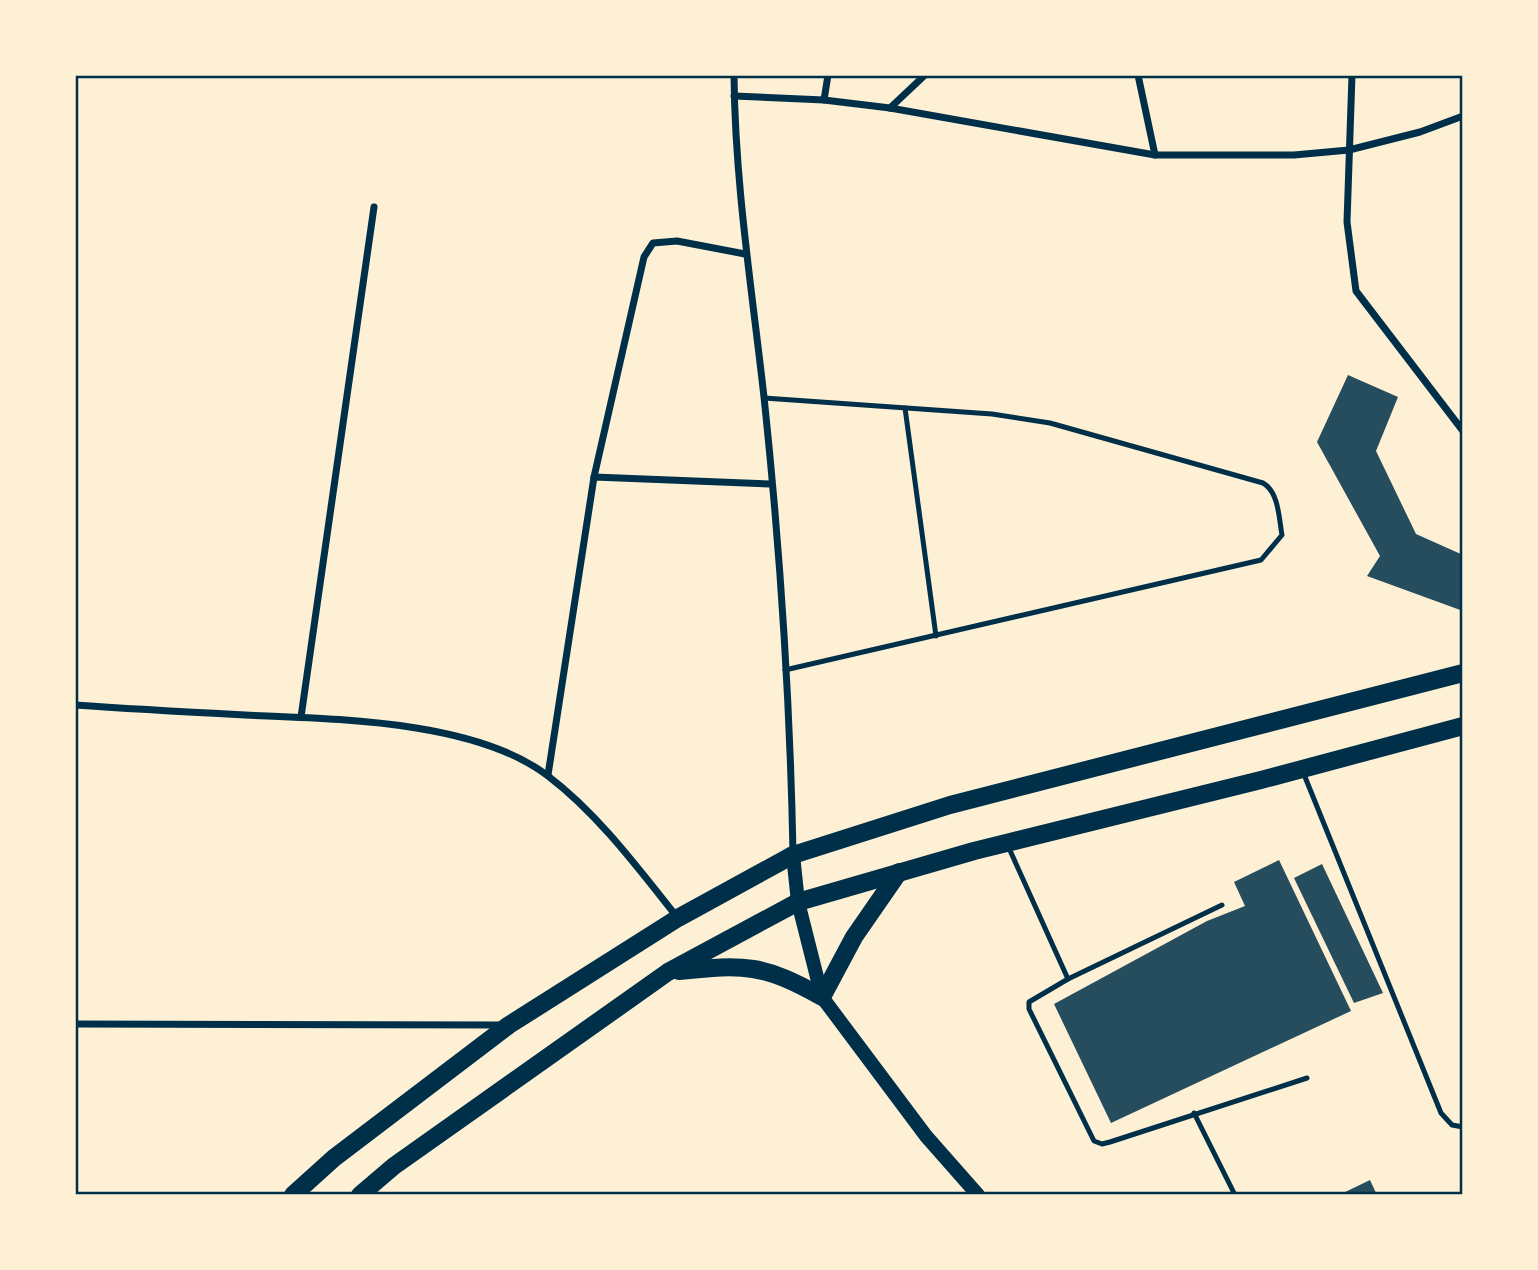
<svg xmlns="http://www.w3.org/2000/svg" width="1538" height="1270" viewBox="0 0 1538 1270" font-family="'Roboto Serif',serif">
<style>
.building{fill:#264d5e}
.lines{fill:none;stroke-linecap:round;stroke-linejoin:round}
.service{stroke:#003049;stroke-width:5}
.minor{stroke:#003049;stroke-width:7}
.secondary{stroke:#003049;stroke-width:14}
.primary{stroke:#003049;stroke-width:18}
.neatline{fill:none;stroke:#003049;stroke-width:2.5}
</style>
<rect width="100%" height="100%" fill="#fdf0d5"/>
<g class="building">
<path d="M1348,375L1398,397L1376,451L1416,534L1463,555V611L1367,576L1380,556L1317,442Z"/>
<path d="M1279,860L1351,1011L1111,1123L1054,1004L1207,921L1245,906L1234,882Z"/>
<path d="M1322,864L1383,993L1354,1003L1294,878Z"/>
<path d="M1370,1180L1377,1195H1339Z"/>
</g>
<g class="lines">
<g class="service">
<path d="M764,398L992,414L1050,423L1263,483C1279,492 1279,519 1282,535L1261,560L785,670"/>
<path d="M905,408L936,636"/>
<path d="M1303,772L1441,1113L1452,1125L1463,1127"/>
<path d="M1008,846L1068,979"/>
<path d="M1222,905L1068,979L1029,1002V1009L1094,1141L1102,1144L1110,1142L1307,1078"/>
<path d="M1194,1113L1235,1195"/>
</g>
<g class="minor">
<path d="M734,75C735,184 752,290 764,397C780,548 790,701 793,852"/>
<path d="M1138,75L1155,155"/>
<path d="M1352,75L1347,222L1356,291L1463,431"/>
<path d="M734,96L824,100L890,108L1155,155H1294L1349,150L1420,132L1463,116"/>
<path d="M824,100L828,75"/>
<path d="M890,108L925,75"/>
<path d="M594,477L644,257L653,243L677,241L745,254"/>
<path d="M75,705C132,709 188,712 245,715C335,719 475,720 548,776C598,814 638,868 677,917"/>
<path d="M301,717L374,207"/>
<path d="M548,775L594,477L771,484"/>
<path d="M75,1024L502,1025"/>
</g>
<path class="secondary" d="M793,855L798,902L822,997L926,1136L978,1195"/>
<g class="primary">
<path d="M679,971C745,964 763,964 822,997L854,937L899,872"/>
<path d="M293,1195L334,1158L509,1025L678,918L793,855L950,805L1463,673"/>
<path d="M360,1195L394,1166L668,972L798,902L974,851L1261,780L1463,726"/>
</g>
</g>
<rect width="1538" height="1270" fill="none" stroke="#fdf0d5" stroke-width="154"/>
<rect x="77" y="77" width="1384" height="1116" class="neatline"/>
</svg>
